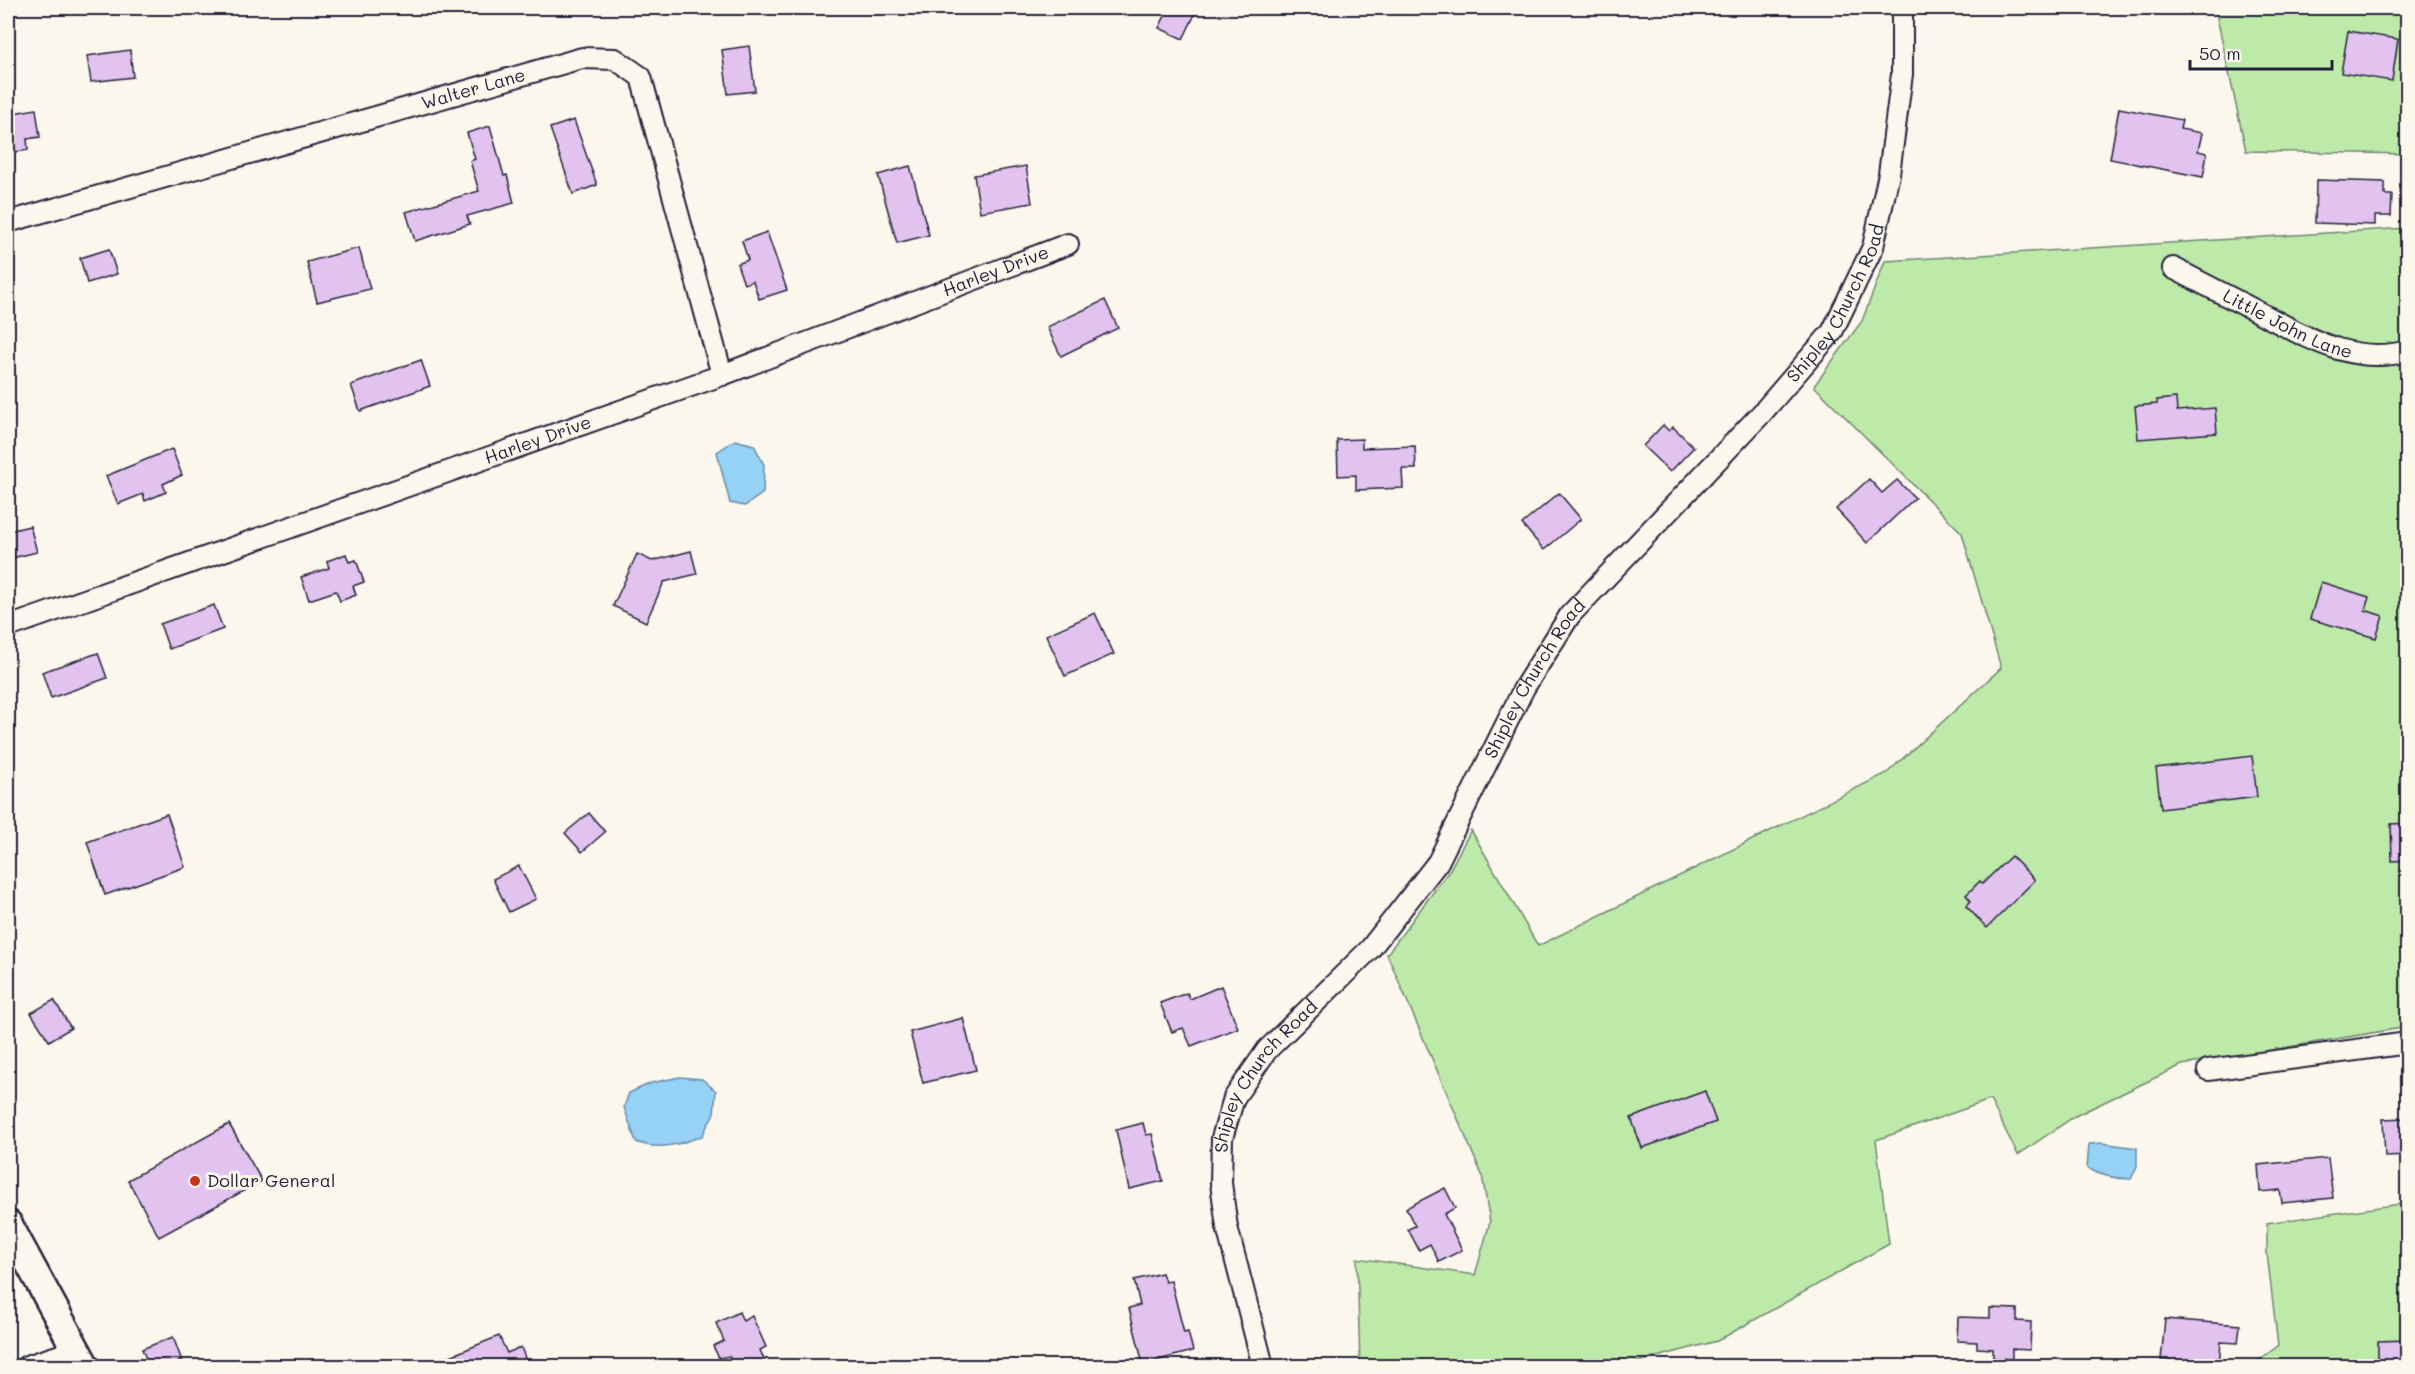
<svg xmlns="http://www.w3.org/2000/svg" width="2415" height="1374" viewBox="0 0 2415 1374" font-family="Mali,sans-serif">
<style>
.green{fill:#bdeaa8;stroke:#708672;stroke-width:1.5}
.water{fill:#96d1f6;stroke:#688bab;stroke-width:1.5}
.building{fill:#e2c2ef;stroke:#22223b;stroke-width:1.5}
.lines{fill:none;stroke-linecap:round;stroke-linejoin:round}
.minor-casing{stroke:#22223b;stroke-width:24}
.secondary-casing{stroke:#22223b;stroke-width:32}
.minor{stroke:#fbf7ec;stroke-width:20}
.secondary{stroke:#fbf7ec;stroke-width:27}
.poi-dot{fill:#c8321e;stroke:#fbf7ec;stroke-width:2}
.labels{text-anchor:middle;stroke-width:6;stroke-linejoin:round;paint-order:stroke}
.street-label{font-size:18px;fill:#22223b;stroke:#fbf7ec}
.poi-label{font-size:18px;fill:#22223b;stroke:#fbf7ec;text-anchor:start}
</style>
<rect width="100%" height="100%" fill="#fbf7ec"/>
<filter id="ink" filterUnits="userSpaceOnUse"><feTurbulence type="fractalNoise" baseFrequency=".0167" numOctaves="2"/><feDisplacementMap in="SourceGraphic" scale="12" xChannelSelector="R" yChannelSelector="G"/><feConvolveMatrix kernelMatrix="1 2 1 2 8 2 1 2 1" color-interpolation-filters="sRGB"/></filter>
<g filter="url(#ink)">
<g class="green">
<path d="M2215,8H2407V154L2246,151Z"/>
<path d="M2407,228V1027L2182,1065L2075,1116L2018,1155L1990,1100L1876,1140L1889,1244L1717,1341L1623,1366H1360L1357,1258L1475,1275L1490,1222L1482,1175L1387,954L1449,871L1471,830L1538,946L1887,773L2001,668L1962,533L1814,386L1862,321L1885,261Z"/>
<path d="M2407,1203V1366H2251L2278,1346L2267,1253V1223Z"/>
</g>
<g class="water">
<path d="M735,440L754,445L764,465L763,493L745,506L730,503L717,452Z"/>
<path d="M680,1077L702,1079L716,1091L714,1113L702,1136C681,1144 659,1151 636,1142L624,1107L629,1093L651,1083Z"/>
<path d="M2102,1143L2137,1148V1166L2131,1179C2114,1179 2101,1176 2087,1168L2089,1144Z"/>
</g>
<g class="building">
<path d="M1169,8H1198L1183,39L1159,28Z"/>
<path d="M2348,31L2398,39L2392,81L2341,73Z"/>
<path d="M749,46L755,91L728,94L722,50Z"/>
<path d="M130,50L133,77L91,82L87,56Z"/>
<path d="M2119,108L2182,120L2180,129L2202,133L2198,151L2207,153L2203,177L2110,159Z"/>
<path d="M36,109L40,137L27,139L28,150L8,153V114Z"/>
<path d="M574,120L597,185L573,194L550,128Z"/>
<path d="M490,126L504,176L507,175L514,203L467,216L470,224L415,241L406,212L479,191L470,161L475,159L467,133Z"/>
<path d="M910,166L929,235L897,243L878,175Z"/>
<path d="M1026,166L1032,203L980,212L974,175Z"/>
<path d="M2316,180L2385,182V195H2392L2391,216H2375V225L2315,223Z"/>
<path d="M767,232L787,290L759,299L753,281L744,284L737,264L748,260L742,241Z"/>
<path d="M359,248L370,289L317,302L307,262Z"/>
<path d="M109,249L117,274L87,283L80,258Z"/>
<path d="M1105,300L1118,328L1061,356L1047,327Z"/>
<path d="M421,360L430,386L360,411L351,385Z"/>
<path d="M2176,398L2177,411L2215,408L2217,433L2138,439L2135,406L2157,404V400Z"/>
<path d="M1663,425L1669,431L1673,427L1694,447L1670,472L1643,446Z"/>
<path d="M1362,439V448L1415,446L1416,469H1402L1403,488L1356,490V475L1338,476L1337,440Z"/>
<path d="M172,449L182,475L163,484L166,492L145,501L143,494L118,504L106,476Z"/>
<path d="M1869,479L1882,493L1897,480L1915,498L1867,543L1836,509Z"/>
<path d="M1559,493L1581,519L1544,550L1522,524Z"/>
<path d="M30,526L37,552L8,559V531Z"/>
<path d="M691,551L697,574L664,582L646,622L613,606L637,554L652,561Z"/>
<path d="M346,554L349,562L356,560L364,582L353,586L356,595L340,601L336,591L309,600L301,577L329,568L327,561Z"/>
<path d="M2321,582L2369,597L2365,610L2383,616L2376,638L2310,619Z"/>
<path d="M214,605L223,629L169,649L160,624Z"/>
<path d="M1095,613L1114,654L1065,676L1046,635Z"/>
<path d="M98,653L107,678L51,698L42,672Z"/>
<path d="M2252,756L2257,797L2161,809L2156,768Z"/>
<path d="M589,813L605,832L582,852L565,833Z"/>
<path d="M167,814L185,867L105,895L87,842Z"/>
<path d="M2408,823V860L2392,861L2391,824Z"/>
<path d="M2011,856L2035,880L1987,928L1966,906L1971,901L1966,895L1980,881L1982,884Z"/>
<path d="M519,866L536,899L509,912L493,879Z"/>
<path d="M1221,986L1238,1028L1191,1046L1183,1028L1172,1032L1160,1003L1187,993L1190,999Z"/>
<path d="M54,1000L71,1028L49,1041L31,1013Z"/>
<path d="M963,1018L976,1070L923,1083L910,1032Z"/>
<path d="M1705,1091L1716,1122L1642,1148L1631,1118Z"/>
<path d="M2408,1118V1156L2385,1157L2383,1119Z"/>
<path d="M1143,1123L1146,1135L1152,1134L1163,1181L1129,1189L1116,1130Z"/>
<path d="M229,1124L262,1181L159,1237L128,1180Z"/>
<path d="M2328,1158L2333,1198L2282,1203L2280,1190L2260,1192L2258,1165Z"/>
<path d="M1445,1188L1455,1208L1444,1214L1462,1250L1439,1262L1430,1244L1419,1250L1408,1229L1415,1226L1406,1208Z"/>
<path d="M1162,1273L1165,1282L1171,1281L1184,1333L1188,1332L1193,1351L1143,1364L1129,1308L1140,1305L1134,1280Z"/>
<path d="M1990,1308L2017,1309V1321L2031,1322L2030,1350L2012,1349V1359L1993,1358V1349L1977,1348V1342L1957,1341L1958,1317L1990,1318Z"/>
<path d="M739,1312L743,1321L752,1316L766,1347L760,1350L767,1366H734L729,1356L719,1358L713,1346L724,1341L716,1323Z"/>
<path d="M2165,1319L2240,1325L2238,1343L2221,1342L2219,1365L2161,1360Z"/>
<path d="M499,1336L507,1353L521,1347L528,1366H426Z"/>
<path d="M173,1337L182,1361L168,1366H149L142,1349Z"/>
<path d="M2408,1340V1366H2378V1341Z"/>
</g>
<g class="lines">
<g class="minor-casing">
<g id="minor">
<path id="s1" d="M8,222L582,58L615,59L641,77L722,375"/>
<path id="s2" d="M2173,268C2202,283 2231,298 2260,313C2307,337 2352,366 2408,351"/>
<path id="s3" d="M8,627L722,375L1068,244"/>
<path d="M2208,1070L2408,1043"/>
<path d="M27,1366L76,1350"/>
<path id="s4" d="M1263,1366L1227,1227L1221,1183L1222,1138L1234,1098L1267,1050L1370,949L1438,862L1524,688L1570,615L1762,413L1832,332L1873,247L1889,174L1902,74V8"/>
</g>
</g>
<g class="secondary-casing">
<path id="secondary" d="M8,1224L85,1366"/>
</g>
<use href="#minor" class="minor"/>
<use href="#secondary" class="secondary"/>
</g>
</g>
<circle class="poi-dot" cx="195" cy="1181" r="6"/>
<g class="labels">
<g class="street-label">
<text dy="6" stroke="none"><textPath href="#s1" startOffset="484">Walter Lane</textPath></text>
<text dy="6" stroke="none"><textPath href="#s3" startOffset="1050">Harley Drive</textPath></text>
<text dy="6" stroke="none"><textPath href="#s4" startOffset="1281">Shipley Church Road</textPath></text>
<text dy="6" stroke="none"><textPath href="#s2" startOffset="128">Little John Lane</textPath></text>
<text dy="6" stroke="none"><textPath href="#s3" startOffset="562">Harley Drive</textPath></text>
<text dy="6" stroke="none"><textPath href="#s4" startOffset="795">Shipley Church Road</textPath></text>
<text dy="6" stroke="none"><textPath href="#s4" startOffset="309">Shipley Church Road</textPath></text>
</g>
<g class="poi-label">
<text x="207" y="1187">Dollar General</text>
</g>
</g>
<rect width="2415" height="1374" fill="none" stroke="#fbf7ec" stroke-width="30"/>
<rect x="15" y="15" width="2385" height="1344" fill="none" stroke="#22223b" stroke-width="2" filter="url(#ink)"/>
<path d="M2190 60v9h142v-9" fill="none" stroke="#22223b" stroke-width="3"/>
<text x="2199" y="60" font-size="18" fill="#22223b" stroke="#fbf7ec" stroke-width="4.5" paint-order="stroke">50 m</text>
</svg>
